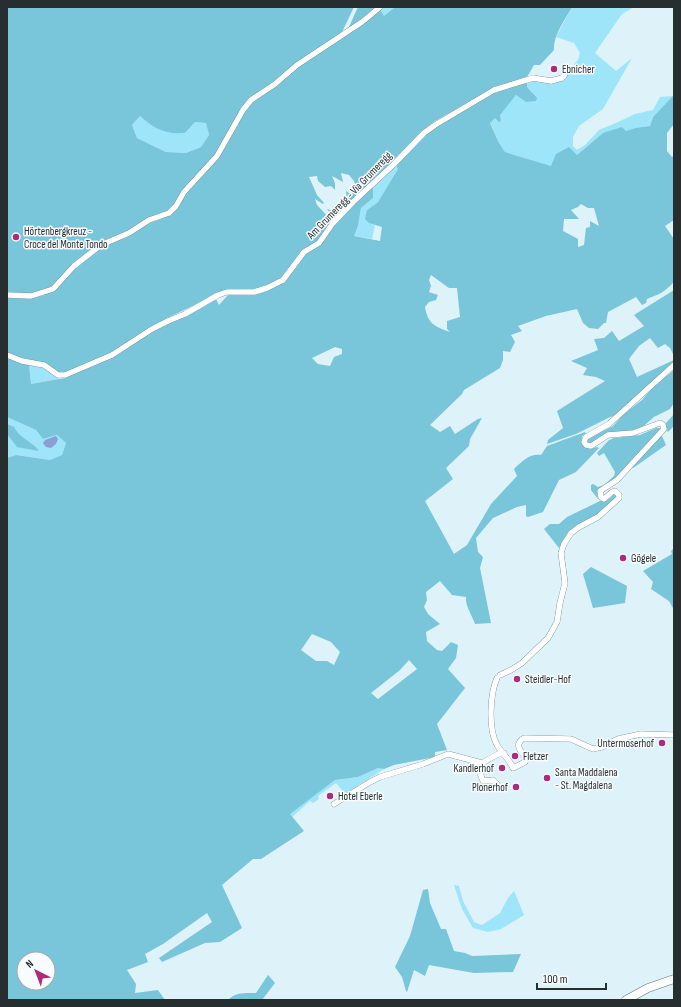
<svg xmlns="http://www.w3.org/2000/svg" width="681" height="1007" viewBox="0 0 681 1007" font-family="'Sofia Sans Condensed',sans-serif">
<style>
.green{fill:#9ee5f9}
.forest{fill:#79c5da;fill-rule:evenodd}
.water{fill:#8b9ed3}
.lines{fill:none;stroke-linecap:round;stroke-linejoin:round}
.street-casing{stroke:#617378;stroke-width:6}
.secondary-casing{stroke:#617378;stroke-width:9}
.street{stroke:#fff;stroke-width:5.5}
.secondary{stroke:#fff;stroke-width:8}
.poi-dot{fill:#aa2c7c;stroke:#f8fcfe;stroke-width:1.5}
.labels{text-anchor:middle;stroke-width:3;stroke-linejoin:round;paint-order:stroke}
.poi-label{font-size:11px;fill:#262e30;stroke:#f8fcfe;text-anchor:start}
.street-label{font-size:11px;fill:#262e30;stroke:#f8fcfe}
</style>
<rect width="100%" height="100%" fill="#def2f9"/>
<g class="green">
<path d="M379,7H395L384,16Z"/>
<path d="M572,7H634L622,14L595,53L616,71L632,58L603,109L579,126L573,137V146L577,150L585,145L599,130L618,122L635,114L653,110L660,97L674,96L653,117L650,126L635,128L626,131L603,133L577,155L551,166L505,152L499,143L490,122L499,115L516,95L526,102L532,92L527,87V82L534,80H564L570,69L578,60L580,53L574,43L556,37Z"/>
<path d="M140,116C154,129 166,135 185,133L195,122L206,123L209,135L201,147L186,153L166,152L137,138L132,125Z"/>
<path d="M396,165L399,168L378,202L367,210L369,223L375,225L372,239L354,236L358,226L361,208L373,198V187Z"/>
<path d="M29,364L43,367L60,379L31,384Z"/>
<path d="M7,417L36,430L43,439L57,435L66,443L62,455L50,460L16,455L7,458Z"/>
<path d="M378,768L384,769L345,794L336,783L318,796L319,799L313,803L310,801L292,817L289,814L335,780L358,777Z"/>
<path d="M454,885L459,886L463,901L474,922L482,925L500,913L508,898L514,891L524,915L501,929L488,932L473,928L462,909Z"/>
</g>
<g class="forest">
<path d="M7,7H354L342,32L273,83L249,99L216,156L174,206L167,212L126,233L100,244L52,288L31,294L7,292ZM140,116C154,129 166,135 185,133L195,122L206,123L209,135L201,147L186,153L166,152L137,138L132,125Z"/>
<path d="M358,7H377L361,21L348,29Z"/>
<path d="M395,7H572C565,20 553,35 554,50L540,65H534L527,77L492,89L435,121L422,131L391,163L359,193L354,181L349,175L341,173L343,182L332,176L335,183V190L331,186L325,187L318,181L317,176L309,177L317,195L324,203L323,204L315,199L317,205L332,221L317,242L282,278L267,287L254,289L227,290L167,318L111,353L67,372L58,373L7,353V297C19,298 32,300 44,295C58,290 64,277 75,267C97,248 133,228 161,219L218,158L238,125L245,111L253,101L298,67L380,9L384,16Z"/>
<path d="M527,82V87L537,98L536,101L526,102L516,95L500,115L501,121L499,122L495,118L490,123L499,143L505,152L551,166L556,154L569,147L577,155L603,133L622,127L626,131L635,128L650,126L653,117L674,95V124L667,133V151L672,157L674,155V220L665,226L674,239V282C669,287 664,292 657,295C654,296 651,297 647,299L646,303L642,305L636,297L608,312L606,323H604L598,329L589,328L583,323L577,309L546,316L518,326L522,331L511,335L515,342L510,352L503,351V360L500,368L464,390L462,394L430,425L440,432L450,426L455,434L478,419L482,418L470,439L469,446L446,468L453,479L425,501L454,554L467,545L491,504L517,476L514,469C521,462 530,453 541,455L547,446L585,432L586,434L582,436C581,443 584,447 590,449L597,447L599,448L576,472L559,480L543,512L528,517L526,516V505L517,507L493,518L476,538L478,552L483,557L480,568L491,623L475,624C472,615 465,606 466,597L452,595L440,581L426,592L427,600L424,607L428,614L440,624L426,632L427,641L437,650L442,651L451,642L458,645L456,658L448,669L465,688L437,724L447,750L435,752V757L394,765L384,769L378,768L358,777L335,780L290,814L304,831L261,859H253L222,885L242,928L220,942L205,943L162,962L159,958L212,922L207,913L163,944L145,954L148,962L127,970L136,984L135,993L158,990L165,1000H7V458L16,455L50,460L62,455L66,443L57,435L43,439L36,430L7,417V357L29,364L31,384L65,378L76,373L112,356L154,330L186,316L216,299L219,305L229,294L254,293L284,281L299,260L355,203L373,187V198L361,208L358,226L354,236L380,241L382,227L369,223L365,219L367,210L378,202L398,169L396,165L425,134L437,126L494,92ZM581,204L588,208H594L599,226L590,221V227L586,228L584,245L578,247V239L563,231L564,219H579L571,210L578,207ZM431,275L449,288H457L460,317L447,321V329L450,332C434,326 428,324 425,307L429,302L436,300L438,295L429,292L431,286L429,280ZM335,347L342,349V354L334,357L330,366L318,364L312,358ZM312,634L331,642L340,652L334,665L327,661H316L301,650ZM409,660L417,669L378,699L371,693L400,670ZM24,959H48V983H24Z"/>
<path d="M352,187L357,195L334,219L327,209L336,212L339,207L344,205L342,198L347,200L346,191L352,195Z"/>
<path d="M674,290V356L670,348L665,344L658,348L650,338L639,346L629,359L637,377L674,360V363L615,416L610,417L576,434L547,444L548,440L563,428L557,411L605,381L596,377L583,375L587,368L571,361L598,350L594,339L604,338L612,331L619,341L644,326L634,315Z"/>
<path d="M674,370V403L670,409L654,417L640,429L601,436L591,444L588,443L587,441L589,437L613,426L624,414L642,400L651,389Z"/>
<path d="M674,414V426L668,432L666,430V423Z"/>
<path d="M7,424L14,427C20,439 32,441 39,451L17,447L7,434Z"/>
<path d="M656,428H660V429L627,465L616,478L597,491L598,499L591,490V485L593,484L598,487L604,485L614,476L615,472L604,453L599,456L597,453L609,440L614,438L640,435Z"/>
<path d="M662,436L666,445L633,468L631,467L658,438Z"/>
<path d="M613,495H616L617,497L594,518L593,516L590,518L591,519C576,524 566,534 559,548L544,529L550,524H559L567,517L600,501C606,501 609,500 613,495Z"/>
<path d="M674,548V610L669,601L651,589L653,582L643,571L672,554L671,551Z"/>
<path d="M591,567L627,586L625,603L593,608L583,574Z"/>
<path d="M428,889L430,903L441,929H446L454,951L465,953L472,956L521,954L513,972L474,973L429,965L425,976L414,970L407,992L406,991L402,977L395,967L410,936L423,890Z"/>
<path d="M268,975L275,983L262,1000H228C235,992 246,993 256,993Z"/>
</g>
<path class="water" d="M56,436L58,439L56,444L51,448L46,447L43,443L45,440Z"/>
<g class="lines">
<g class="street-casing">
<g id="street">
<path d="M7,295L31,296L53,289L74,266L101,245L129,233L149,220L169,213L176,206L184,192L217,156L243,110L251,100L275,84L297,65L362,22L380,7"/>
<path d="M7,355L22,361L44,365L58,375H65L112,355L152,329L168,321L185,314L218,295L227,292H254L267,288L283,280L304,252L319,243L333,223L353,202L393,165L424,133L435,125L494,90L533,78L551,81L562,78L564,76L567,69"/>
<path d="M500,675L511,670L522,663L548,638L557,622L560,603L565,583L561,553L564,544L571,533L579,527L598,517L619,498V495L615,491L612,492L604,499L601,497L600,491L617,480L664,429L663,425L660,423L633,433L608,435L591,446L586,445L584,442L586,437L609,424L674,365"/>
<path d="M497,678C490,694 488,729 497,745C502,753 509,759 513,768L525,762L526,758C520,751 514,744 524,738L571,739L593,749L602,747L618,739L641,734L674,735"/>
<path d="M473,762L477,765L483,781L493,780L497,784"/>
<path d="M334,804L370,782L380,777L423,764L448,754L482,763L500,753H504"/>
</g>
</g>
<g class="secondary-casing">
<path id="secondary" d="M626,1000L648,988L674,979"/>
</g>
<use href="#street" class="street"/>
<use href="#secondary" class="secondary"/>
</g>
<g class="poi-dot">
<circle cx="554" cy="69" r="4"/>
<circle cx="16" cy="237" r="4"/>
<circle cx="623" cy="558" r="4"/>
<circle cx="517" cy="679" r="4"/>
<circle cx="662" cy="743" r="4"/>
<circle cx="515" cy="756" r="4"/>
<circle cx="502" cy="768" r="4"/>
<circle cx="547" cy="778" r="4"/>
<circle cx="516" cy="787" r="4"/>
<circle cx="330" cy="796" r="4"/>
</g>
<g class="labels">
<g class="poi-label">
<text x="562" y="73">Ebnicher</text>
<text x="24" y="235">Hörtenbergkreuz -<tspan x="24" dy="13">Croce del Monte Tondo</tspan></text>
<text x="631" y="562">Gögele</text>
<text x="525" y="683">Steidler-Hof</text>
<text x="654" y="747" text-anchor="end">Untermoserhof</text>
<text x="523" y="760">Fletzer</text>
<text x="494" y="772" text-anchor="end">Kandlerhof</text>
<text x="555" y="776">Santa Maddalena<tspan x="555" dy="13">- St. Magdalena</tspan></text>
<text x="508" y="791" text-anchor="end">Plonerhof</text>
<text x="338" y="800">Hotel Eberle</text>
</g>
<g class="street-label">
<text transform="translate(349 195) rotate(-46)" y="4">Am Grumeregg - Via Grumeregg</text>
</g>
</g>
<rect width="681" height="1007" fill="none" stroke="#262e30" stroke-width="16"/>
<g transform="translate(36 971) rotate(318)"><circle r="19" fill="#f8fcfe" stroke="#a4aaac"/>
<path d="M0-3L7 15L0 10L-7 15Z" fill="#aa2c7c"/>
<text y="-6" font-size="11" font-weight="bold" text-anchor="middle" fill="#262e30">N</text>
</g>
<path d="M537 983v6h69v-6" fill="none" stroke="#262e30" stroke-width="2"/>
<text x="543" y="983" font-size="12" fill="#262e30" stroke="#f8fcfe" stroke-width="3" paint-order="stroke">100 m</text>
</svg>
